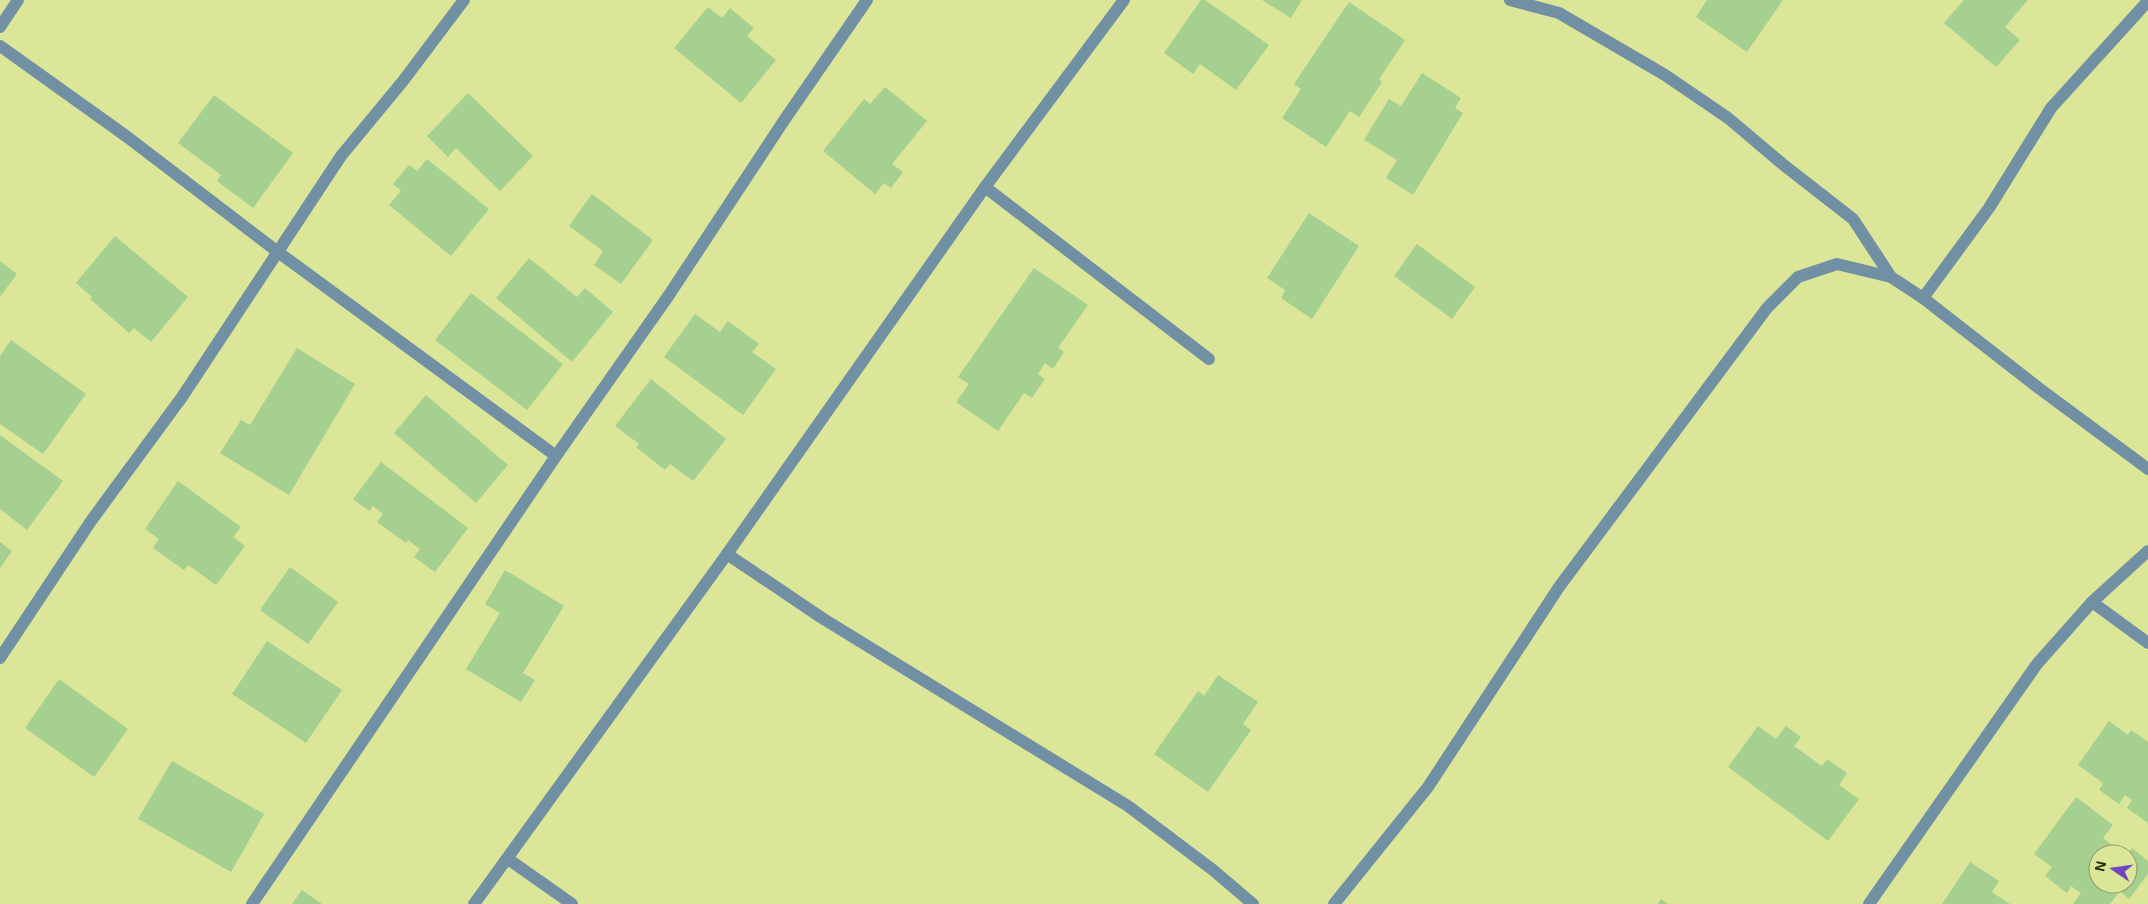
<svg xmlns="http://www.w3.org/2000/svg" width="2148" height="904" viewBox="0 0 2148 904" font-family="Helvetica,sans-serif">
<style>
.building{fill:#a6d08f}
.lines{fill:none;stroke-linecap:round;stroke-linejoin:round}
.street{stroke:#7190a3;stroke-width:12}
</style>
<rect width="100%" height="100%" fill="#dbe699"/>
<g class="building">
<path d="M1201,0H1205L1269,45L1236,90L1200,64L1193,74L1164,53Z"/>
<path d="M1262,0H1302L1291,18Z"/>
<path d="M1707,0H1783L1747,52L1696,17Z"/>
<path d="M1964,0H2028L2005,27L2020,40L1996,67L1944,23Z"/>
<path d="M1349,2L1405,40L1379,79L1382,82L1359,117L1350,111L1326,147L1282,118L1301,89L1294,84Z"/>
<path d="M708,7L722,18L730,8L754,28L747,36L776,60L741,103L674,48Z"/>
<path d="M1422,73L1461,98L1455,108L1463,113L1413,195L1386,178L1397,160L1364,140L1389,99L1401,106Z"/>
<path d="M885,87L927,121L892,164L903,172L891,188L884,183L875,194L823,151L864,99L870,104Z"/>
<path d="M468,93L533,156L500,191L456,148L448,157L427,136Z"/>
<path d="M214,95L293,153L253,208L217,181L221,175L178,143Z"/>
<path d="M427,159L489,209L451,256L389,205L401,191L393,184L409,165L417,171Z"/>
<path d="M592,194L653,240L621,284L594,265L603,251L569,226Z"/>
<path d="M1309,213L1359,246L1312,319L1281,298L1285,290L1267,278Z"/>
<path d="M115,236L188,297L151,342L134,328L129,333L90,299L92,297L76,283Z"/>
<path d="M1417,244L1475,287L1452,319L1394,276Z"/>
<path d="M529,258L577,297L585,288L613,312L572,362L496,298Z"/>
<path d="M0,261L17,274L0,297Z"/>
<path d="M1034,268L1088,305L1058,348L1064,352L1053,369L1045,363L1038,374L1045,379L1032,398L1024,393L998,431L956,402L969,384L958,377Z"/>
<path d="M471,293L563,364L527,410L435,340Z"/>
<path d="M695,314L720,332L728,321L759,344L752,352L776,369L743,415L664,357Z"/>
<path d="M11,340L86,394L43,454L0,424V356Z"/>
<path d="M297,348L355,384L289,495L220,453L241,420L250,425Z"/>
<path d="M651,379L726,439L693,481L670,464L665,470L636,447L639,444L615,426Z"/>
<path d="M426,395L508,465L476,503L394,433Z"/>
<path d="M0,435L63,481L27,530L0,509Z"/>
<path d="M381,462L468,528L435,572L414,557L420,549L408,540L406,543L377,522L383,514L373,506L369,511L353,499Z"/>
<path d="M178,481L241,527L233,537L245,546L216,585L188,565L184,570L153,548L159,539L145,529Z"/>
<path d="M0,542L12,551L0,568Z"/>
<path d="M290,567L338,602L308,644L260,610Z"/>
<path d="M505,570L564,606L523,673L535,680L521,702L466,669L500,613L485,604Z"/>
<path d="M267,641L342,690L306,743L232,694Z"/>
<path d="M1218,675L1258,702L1243,724L1251,730L1208,792L1154,754L1198,691L1204,696Z"/>
<path d="M59,679L128,729L94,777L25,728Z"/>
<path d="M2109,721L2128,735L2131,730L2148,742V823L2127,808L2132,800L2125,795L2119,804L2099,790L2103,783L2078,765Z"/>
<path d="M1758,726L1776,739L1786,726L1801,737L1794,746L1822,766L1827,759L1847,773L1839,785L1859,799L1828,841L1728,767Z"/>
<path d="M172,761L264,814L231,872L138,819Z"/>
<path d="M2076,797L2113,825L2103,838L2123,854H2098V884H2128V853L2132,848L2148,861V874L2129,899L2120,891L2110,904H2073L2081,893L2071,886L2067,893L2045,876L2052,867L2034,854Z"/>
<path d="M1970,862L1999,881L1992,892L2010,904H1942Z"/>
<path d="M302,890L322,904H292Z"/>
<path d="M1661,899L1668,904H1658Z"/>
</g>
<g class="lines">
<g class="street">
<path d="M1510,0L1559,13L1665,75L1728,118L1785,166L1853,219L1891,277"/>
<path d="M0,27L18,0"/>
<path d="M0,46L126,136L278,252L556,456"/>
<path d="M985,187L1209,359"/>
<path d="M1923,298L1989,208L2051,108L2148,1"/>
<path d="M727,554L822,618L1128,806L1213,870L1253,904"/>
<path d="M2092,602L2148,643"/>
<path d="M0,658L91,521L182,397L341,156L403,81L464,0"/>
<path d="M508,859L572,904"/>
<path d="M252,904L556,456L669,295L785,119L867,0"/>
<path d="M474,904L727,554L985,187L1124,0"/>
<path d="M1334,904L1428,787L1559,587L1767,308L1798,277L1837,264L1891,277L1923,298L2040,389L2148,469"/>
<path d="M1869,904L2037,664L2092,602L2148,551"/>
</g>
</g>
<g transform="translate(2113 869) rotate(283)"><circle r="24" fill="#dbe699" stroke="#929a5f"/>
<path d="M0-4L9 19L0 12L-9 19Z" fill="#6f46be"/>
<text y="-8" font-size="14" font-weight="bold" text-anchor="middle" fill="#252809">N</text>
</g>
</svg>
